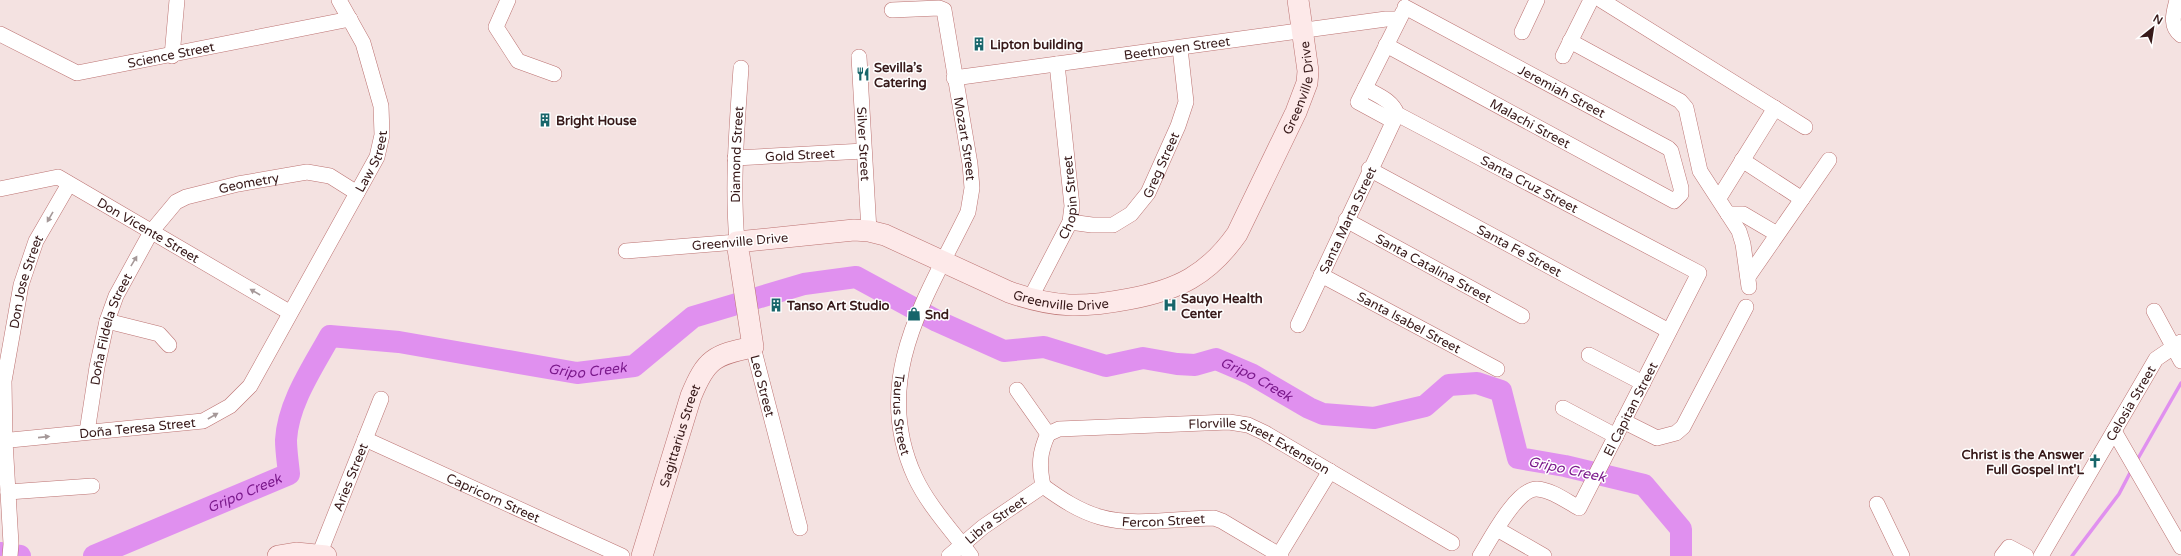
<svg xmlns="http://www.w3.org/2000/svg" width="2181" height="556" viewBox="0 0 2181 556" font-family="'Varela Round',sans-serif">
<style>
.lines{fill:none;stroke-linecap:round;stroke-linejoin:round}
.stream{stroke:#e090ef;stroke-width:3.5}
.river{stroke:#e090ef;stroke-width:22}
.street-casing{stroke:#bc7271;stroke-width:16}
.secondary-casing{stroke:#bc7271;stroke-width:22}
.street{stroke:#fff;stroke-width:15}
.secondary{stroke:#fde9e9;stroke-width:21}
.oneway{fill:#a59898}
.labels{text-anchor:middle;stroke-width:3;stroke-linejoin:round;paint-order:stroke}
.poi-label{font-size:13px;font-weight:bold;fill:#371919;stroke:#fff;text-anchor:start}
.street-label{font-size:13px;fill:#371919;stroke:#fff}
.water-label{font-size:14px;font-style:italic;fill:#7b198c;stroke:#fff}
</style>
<rect width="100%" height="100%" fill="#f4e2e1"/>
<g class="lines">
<g class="stream">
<path d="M2136,462L2181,383"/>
<path d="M2072,556L2119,494L2132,469"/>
</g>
<g class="river">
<path d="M0,553L20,556"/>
<path id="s1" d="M94,556L289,474C288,463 286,451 286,440C288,403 313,367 330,336L399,342L577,373L634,366L693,317L804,284L856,277L937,321L1004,351L1044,347L1106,366L1143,358L1177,364L1195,365L1216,359L1251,374L1309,408L1323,414L1374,418L1425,406L1449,385L1477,383L1501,391L1518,458L1565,466L1644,485L1681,529V556"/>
</g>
<g class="street-casing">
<g id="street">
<path d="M508,0L496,27L518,61L554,74"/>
<path d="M1601,0L1805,127"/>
<path d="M2177,0C2174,12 2169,26 2181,35"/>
<path id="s2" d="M892,10L939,8L944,10L970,164L972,188L968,212C926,298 870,379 915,477C928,505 952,531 971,556"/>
<path d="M1522,32L1537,0"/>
<path id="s3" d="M0,34L77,73L350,19"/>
<path d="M1570,41L1680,101L1686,108L1700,171L1739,231L1743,244L1749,287"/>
<path id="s4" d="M1386,45L1674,201L1681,194V188L1671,151L1668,148L1405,7"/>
<path d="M172,56L177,0"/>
<path d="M1563,56L1591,0"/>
<path id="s5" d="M859,57L869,231"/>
<path id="s6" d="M954,78L1386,19H1399"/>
<path id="s7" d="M1365,88C1377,95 1392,100 1397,114L1699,273L1579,508C1566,501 1552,490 1537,489C1517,488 1490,540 1480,556"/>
<path d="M1393,121L1358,102L1403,12"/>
<path id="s8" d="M735,158L864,151"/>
<path d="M1742,160L1802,199"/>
<path id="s9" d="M1369,169L1669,331"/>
<path id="s10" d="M0,189L58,177L289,312"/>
<path d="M1719,198L1775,108"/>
<path d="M1728,214H1743L1777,234"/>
<path id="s11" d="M1346,220L1522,316"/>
<path id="s12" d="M1070,222L1092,225H1113L1131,214L1148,193L1178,126L1186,102L1180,48"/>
<path id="s13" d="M626,251L737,242C732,183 737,126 741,68"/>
<path id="s14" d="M1321,275L1497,369"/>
<path d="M1748,277L1829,160"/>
<path id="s15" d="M1030,299L1070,222L1072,206L1057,64"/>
<path d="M2154,311L2181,361"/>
<path d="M107,321L159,334L169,345"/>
<path id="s16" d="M1298,325L1397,114"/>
<path id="s17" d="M753,347L800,528"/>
<path d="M1589,355L1643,383"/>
<path d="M1017,390L1048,434"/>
<path d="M1563,408L1616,436"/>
<path d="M1623,421L1657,438L1676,433L1683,427L1746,307"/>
<path d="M2114,431L2181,547"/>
<path id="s18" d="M87,432L97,367L107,321L116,296L151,232L176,202L186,197L238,184L307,172L330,176L357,193"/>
<path id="s19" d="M1048,434L1059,429L1229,422L1248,425L1265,433L1452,543"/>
<path id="s20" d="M365,439L622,556"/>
<path id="s21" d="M0,441L203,421L230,406L250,386L377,157L382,135L381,106L363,43L339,0"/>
<path id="s22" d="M1043,486C1061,499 1079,511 1100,517C1134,527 1178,518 1214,518L1222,521L1281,556"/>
<path d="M1043,486C1039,466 1039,453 1048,434"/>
<path d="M8,492L92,486"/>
<path d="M1877,504L1902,556"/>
<path d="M1497,529L1544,556"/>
<path id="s23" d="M319,555L381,399"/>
<path d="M1279,555L1330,471"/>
<path id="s24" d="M10,556L11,544L5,441L4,381L21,285L36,241L69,184"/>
<path id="s25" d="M949,556L983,527L1043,486"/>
<path d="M2002,556L2009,547L2026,556"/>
<path id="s26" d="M2041,556L2156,359L2181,342"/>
</g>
</g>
<g class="secondary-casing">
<g id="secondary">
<path d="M278,556L296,553L326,556"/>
<path id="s27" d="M642,556L691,396C706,359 714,355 753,347L737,242L854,230L869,231L885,235L1009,292C1055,308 1082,308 1129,299C1178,290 1208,275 1237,234L1296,112L1307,83L1308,71L1298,0"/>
</g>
</g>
<use href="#street" class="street"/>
<use href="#secondary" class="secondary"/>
</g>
<defs><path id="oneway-solid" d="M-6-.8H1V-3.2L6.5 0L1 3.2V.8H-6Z"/></defs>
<g class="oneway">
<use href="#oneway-solid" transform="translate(50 217) rotate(120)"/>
<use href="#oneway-solid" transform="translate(134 261) rotate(-59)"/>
<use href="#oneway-solid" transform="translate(255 292) rotate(-150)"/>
<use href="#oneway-solid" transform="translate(213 416) rotate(-30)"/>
<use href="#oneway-solid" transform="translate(44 437) rotate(-6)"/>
</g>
<defs>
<g id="building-bare" transform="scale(1.08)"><path d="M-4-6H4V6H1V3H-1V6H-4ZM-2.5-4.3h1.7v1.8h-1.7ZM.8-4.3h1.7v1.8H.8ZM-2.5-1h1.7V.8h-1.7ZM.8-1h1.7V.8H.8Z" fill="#17656a" stroke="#fff" stroke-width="2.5" paint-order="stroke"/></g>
<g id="restaurant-bare" transform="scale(1.08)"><path d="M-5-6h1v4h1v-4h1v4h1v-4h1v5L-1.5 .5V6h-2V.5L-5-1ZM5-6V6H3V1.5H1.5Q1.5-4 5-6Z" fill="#17656a" stroke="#fff" stroke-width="2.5" paint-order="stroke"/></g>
<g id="hospital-bare" transform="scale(1.08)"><path d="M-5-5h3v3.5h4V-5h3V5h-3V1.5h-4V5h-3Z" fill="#17656a" stroke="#fff" stroke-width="2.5" paint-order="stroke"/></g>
<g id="shop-bare" transform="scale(1.08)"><path d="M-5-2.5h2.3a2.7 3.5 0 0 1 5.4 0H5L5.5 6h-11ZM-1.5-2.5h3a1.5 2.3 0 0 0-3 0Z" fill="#17656a" stroke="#fff" stroke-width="2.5" paint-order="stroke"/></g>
<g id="church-bare" transform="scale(1.08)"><path d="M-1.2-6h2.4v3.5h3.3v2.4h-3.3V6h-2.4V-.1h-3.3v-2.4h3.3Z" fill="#17656a" stroke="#fff" stroke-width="2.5" paint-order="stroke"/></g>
</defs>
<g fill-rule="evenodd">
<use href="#building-bare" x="979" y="44"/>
<use href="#restaurant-bare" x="863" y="74"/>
<use href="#building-bare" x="545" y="120"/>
<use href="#building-bare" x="776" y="305"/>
<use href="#hospital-bare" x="1170" y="305"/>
<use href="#shop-bare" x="914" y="314"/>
<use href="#church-bare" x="2095" y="461"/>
</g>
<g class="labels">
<g class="poi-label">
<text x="990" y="49">Lipton building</text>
<text x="874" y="72">Sevilla’s<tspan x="874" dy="15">Catering</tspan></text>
<text x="556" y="125">Bright House</text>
<text x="1181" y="303">Sauyo Health<tspan x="1181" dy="15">Center</tspan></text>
<text x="787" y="310">Tanso Art Studio</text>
<text x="925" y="319">Snd</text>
<text x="2084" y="459" text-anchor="end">Christ is the Answer<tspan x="2084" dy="15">Full Gospel Int'L</tspan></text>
</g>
<g class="street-label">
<text dy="5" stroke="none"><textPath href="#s6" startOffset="225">Beethoven Street</textPath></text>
<text dy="5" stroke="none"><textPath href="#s3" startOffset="182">Science Street</textPath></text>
<text dy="5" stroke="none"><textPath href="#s27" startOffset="1056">Greenville Drive</textPath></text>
<text transform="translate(1562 91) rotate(28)" y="5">Jeremiah Street</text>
<text dy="5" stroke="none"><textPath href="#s4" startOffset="164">Malachi Street</textPath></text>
<text dy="5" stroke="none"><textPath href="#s2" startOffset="183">Mozart Street</textPath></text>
<text dy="5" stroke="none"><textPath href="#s5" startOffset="87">Silver Street</textPath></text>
<text dy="5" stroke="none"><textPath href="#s13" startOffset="199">Diamond Street</textPath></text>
<text dy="5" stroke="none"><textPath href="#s8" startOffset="65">Gold Street</textPath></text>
<text dy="5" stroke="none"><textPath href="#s21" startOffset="519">Law Street</textPath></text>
<text dy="5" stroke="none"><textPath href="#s12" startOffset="122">Greg Street</textPath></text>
<text dy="5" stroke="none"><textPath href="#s18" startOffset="327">Geometry</textPath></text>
<text dy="5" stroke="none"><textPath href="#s7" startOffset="192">Santa Cruz Street</textPath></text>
<text dy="5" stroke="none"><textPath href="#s15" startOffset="111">Chopin Street</textPath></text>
<text dy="5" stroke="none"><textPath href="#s16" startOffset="116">Santa Marta Street</textPath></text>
<text dy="5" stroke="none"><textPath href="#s10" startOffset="164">Don Vicente Street</textPath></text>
<text transform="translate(740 241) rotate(-5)" y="5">Greenville Drive</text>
<text dy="5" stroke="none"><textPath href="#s9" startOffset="171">Santa Fe Street</textPath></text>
<text dy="5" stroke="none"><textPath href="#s11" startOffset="100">Santa Catalina Street</textPath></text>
<text dy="5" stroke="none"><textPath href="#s24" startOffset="277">Don Jose Street</textPath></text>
<text dy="5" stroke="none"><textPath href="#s27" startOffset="697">Greenville Drive</textPath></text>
<text dy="5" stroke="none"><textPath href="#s14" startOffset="100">Santa Isabel Street</textPath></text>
<text dy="5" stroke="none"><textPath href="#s18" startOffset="106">Doña Fildela Street</textPath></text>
<text dy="5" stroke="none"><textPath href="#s17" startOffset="40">Leo Street</textPath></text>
<text dy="5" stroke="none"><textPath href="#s26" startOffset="177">Celosia Street</textPath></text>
<text transform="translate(1630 409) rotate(-63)" y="5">El Capitan Street</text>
<text dy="5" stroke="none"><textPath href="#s2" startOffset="474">Taurus Street</textPath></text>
<text dy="5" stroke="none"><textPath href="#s21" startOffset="138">Doña Teresa Street</textPath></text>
<text dy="5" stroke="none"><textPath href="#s27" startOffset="126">Sagittarius Street</textPath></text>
<text dy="5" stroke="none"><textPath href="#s19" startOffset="218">Florville Street Extension</textPath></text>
<text dy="5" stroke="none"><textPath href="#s23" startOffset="84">Aries Street</textPath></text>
<text dy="5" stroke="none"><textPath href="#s20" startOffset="141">Capricorn Street</textPath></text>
<text dy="5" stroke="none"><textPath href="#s22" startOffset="129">Fercon Street</textPath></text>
<text dy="5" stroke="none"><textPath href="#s25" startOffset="59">Libra Street</textPath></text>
</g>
<g class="water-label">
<text dy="5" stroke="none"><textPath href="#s1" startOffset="620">Gripo Creek</textPath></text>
<text dy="5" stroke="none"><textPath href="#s1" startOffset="1340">Gripo Creek</textPath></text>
<text transform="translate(1567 469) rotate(12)" y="5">Gripo Creek</text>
<text dy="5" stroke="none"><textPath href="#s1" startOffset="163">Gripo Creek</textPath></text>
</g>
</g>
<g transform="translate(2153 28) rotate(30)" stroke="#ffffff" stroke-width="3" paint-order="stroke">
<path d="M0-3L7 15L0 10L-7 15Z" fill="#371919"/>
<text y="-6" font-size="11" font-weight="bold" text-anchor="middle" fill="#371919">N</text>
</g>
</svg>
